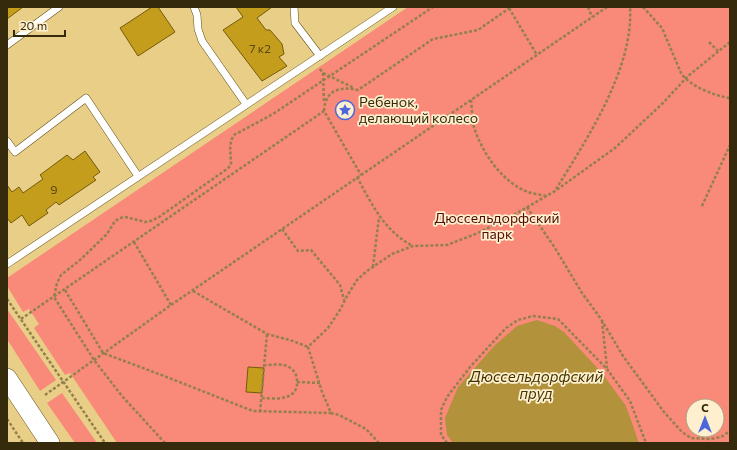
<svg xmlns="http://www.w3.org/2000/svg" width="737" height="450" viewBox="0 0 737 450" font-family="Commissioner,sans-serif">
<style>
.green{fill:#f98978;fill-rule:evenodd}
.water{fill:#b2933c}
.building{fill:#c59d1c;stroke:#735b0a}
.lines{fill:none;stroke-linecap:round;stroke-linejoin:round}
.lane-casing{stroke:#635019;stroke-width:8}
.secondary-casing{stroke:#635019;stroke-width:20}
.path{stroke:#94804d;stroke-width:2.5;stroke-dasharray:3 2;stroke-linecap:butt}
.lane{stroke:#fff;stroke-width:7}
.secondary{stroke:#fff;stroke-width:19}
.labels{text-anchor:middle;stroke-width:3.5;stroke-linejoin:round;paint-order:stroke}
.number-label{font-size:12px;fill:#594710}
.poi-label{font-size:14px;fill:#352a0c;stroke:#fef0ce;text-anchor:start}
.park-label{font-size:14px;fill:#520c06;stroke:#fef0ce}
.water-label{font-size:15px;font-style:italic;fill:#443400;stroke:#fef0ce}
</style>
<rect width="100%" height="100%" fill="#e9ce87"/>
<g class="green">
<path d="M408,7H730V443H117L70,373L65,375L34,328L39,324L29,309L23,312L7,286V278ZM693,406H717V430H693Z"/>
<path d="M7,309L56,380L40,391L7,339Z"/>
<path d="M62,393L97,443H75L47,403Z"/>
</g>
<path class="water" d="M537,320L555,326L564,332L602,373L626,406L639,443H453L447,435L445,418L458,387L495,345L517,326Z"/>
<g class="building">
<path d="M7,7H23L7,19Z"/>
<path d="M152,7H158L175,32L138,56L120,28Z"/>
<path d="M236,7H272L257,18L266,30H270L282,44L284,54L279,57L287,66L262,81L223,30L243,17Z"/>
<path d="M85,151L100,172L93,177L96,180L59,205L56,202L46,210L48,213L29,226L22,215L11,223L7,218V185L12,192L19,187L23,193L43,179L40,175L67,155L73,160Z"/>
<path d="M248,367L264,368L262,393L246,392Z"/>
</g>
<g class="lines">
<g class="lane-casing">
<g id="lane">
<path d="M194,7L197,15L198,29L202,41L246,104"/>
<path d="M294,7L295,23L320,56"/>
<path d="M7,45L59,7"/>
<path d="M7,141L15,152L86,98L138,176"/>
<path d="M7,264L393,7"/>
</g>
</g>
<g class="secondary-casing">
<path id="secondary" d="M7,378L50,443"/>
</g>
<g class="path">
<path d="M588,7L592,17"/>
<path d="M643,7L662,28L681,73C689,86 715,96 730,98"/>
<path d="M509,8L537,55"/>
<path d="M709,42L718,51"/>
<path d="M320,69L323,73L354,88"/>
<path d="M323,73L324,102"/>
<path d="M471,100C472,109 472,119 474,127C482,153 503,183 528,192C534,194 541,195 547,196"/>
<path d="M324,111C325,90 340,86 358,90L433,39L478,30L511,7"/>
<path d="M357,177C371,203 385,232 413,246"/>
<path d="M556,189C587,139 634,68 630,7"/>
<path d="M702,206L730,145"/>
<path d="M527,207L555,248L582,293L601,319L623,356L664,412L682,432L691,438L710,439L721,437L730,431"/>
<path d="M282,229L298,251L311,250L340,285L344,300"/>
<path d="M134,242L171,305"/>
<path d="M373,267L379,217"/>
<path d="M65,290L103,353L159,374L253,411L331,413"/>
<path d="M193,291L267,334L293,341L308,347"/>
<path d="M7,299L105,443"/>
<path d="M21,319L324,111L361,175"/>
<path d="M602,321L607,368"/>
<path d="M297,382L320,383"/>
<path d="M45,395L171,305L607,7"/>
<path d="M262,398C275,399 299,401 297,380C297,375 294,370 289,367C283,363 272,365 265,365"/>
<path d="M260,412L267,334"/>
<path d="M7,419L23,443"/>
<path d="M165,443L122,396L94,360L54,297L57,283L61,275L80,260L107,234L115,221L120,218L126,217L145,222L151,221L159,217L227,169L231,165C231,154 228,144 234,135L273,114L433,7"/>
<path d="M379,443L366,429L339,415L331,413L322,392L308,347L328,328L340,310L347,296L357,280L367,271L392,254L413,246L447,245L478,233L512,216L555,191L615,148L663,103L688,76L730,42"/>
<path d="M447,443L441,435V410L447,397L470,367L506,328L518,320L533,316L558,319L607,369L630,401L646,443"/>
</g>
<use href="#lane" class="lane"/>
<use href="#secondary" class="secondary"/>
</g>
<defs>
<g id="sight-ring" transform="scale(1)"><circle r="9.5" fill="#fef0ce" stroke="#4c67db" stroke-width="1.5"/><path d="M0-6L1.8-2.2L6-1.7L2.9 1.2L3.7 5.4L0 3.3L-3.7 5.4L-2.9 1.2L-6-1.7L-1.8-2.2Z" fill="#4c67db"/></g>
</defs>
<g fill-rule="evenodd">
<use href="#sight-ring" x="345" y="110"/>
</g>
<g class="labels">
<g class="number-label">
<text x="260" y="53">7 к2</text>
<text x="54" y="194">9</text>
</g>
<g class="poi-label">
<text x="359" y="107">Ребенок,<tspan x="359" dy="16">делающий колесо</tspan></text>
</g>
<g class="park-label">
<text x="497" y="223">Дюссельдорфский<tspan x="497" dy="16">парк</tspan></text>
</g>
<g class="water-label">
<text x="536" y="382">Дюссельдорфский<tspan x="536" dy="17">пруд</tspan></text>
</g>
</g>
<rect width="737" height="450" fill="none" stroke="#352a0c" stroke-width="16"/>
<g transform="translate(705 418)"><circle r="19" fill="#fef0ce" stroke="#aea180"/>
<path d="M0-3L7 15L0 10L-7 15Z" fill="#4c67db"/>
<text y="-6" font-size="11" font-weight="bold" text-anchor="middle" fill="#352a0c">С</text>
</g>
<path d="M14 30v6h51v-6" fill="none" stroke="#352a0c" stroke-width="2"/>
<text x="20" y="30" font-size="12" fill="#352a0c" stroke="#fef0ce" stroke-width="3" paint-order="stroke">20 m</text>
</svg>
